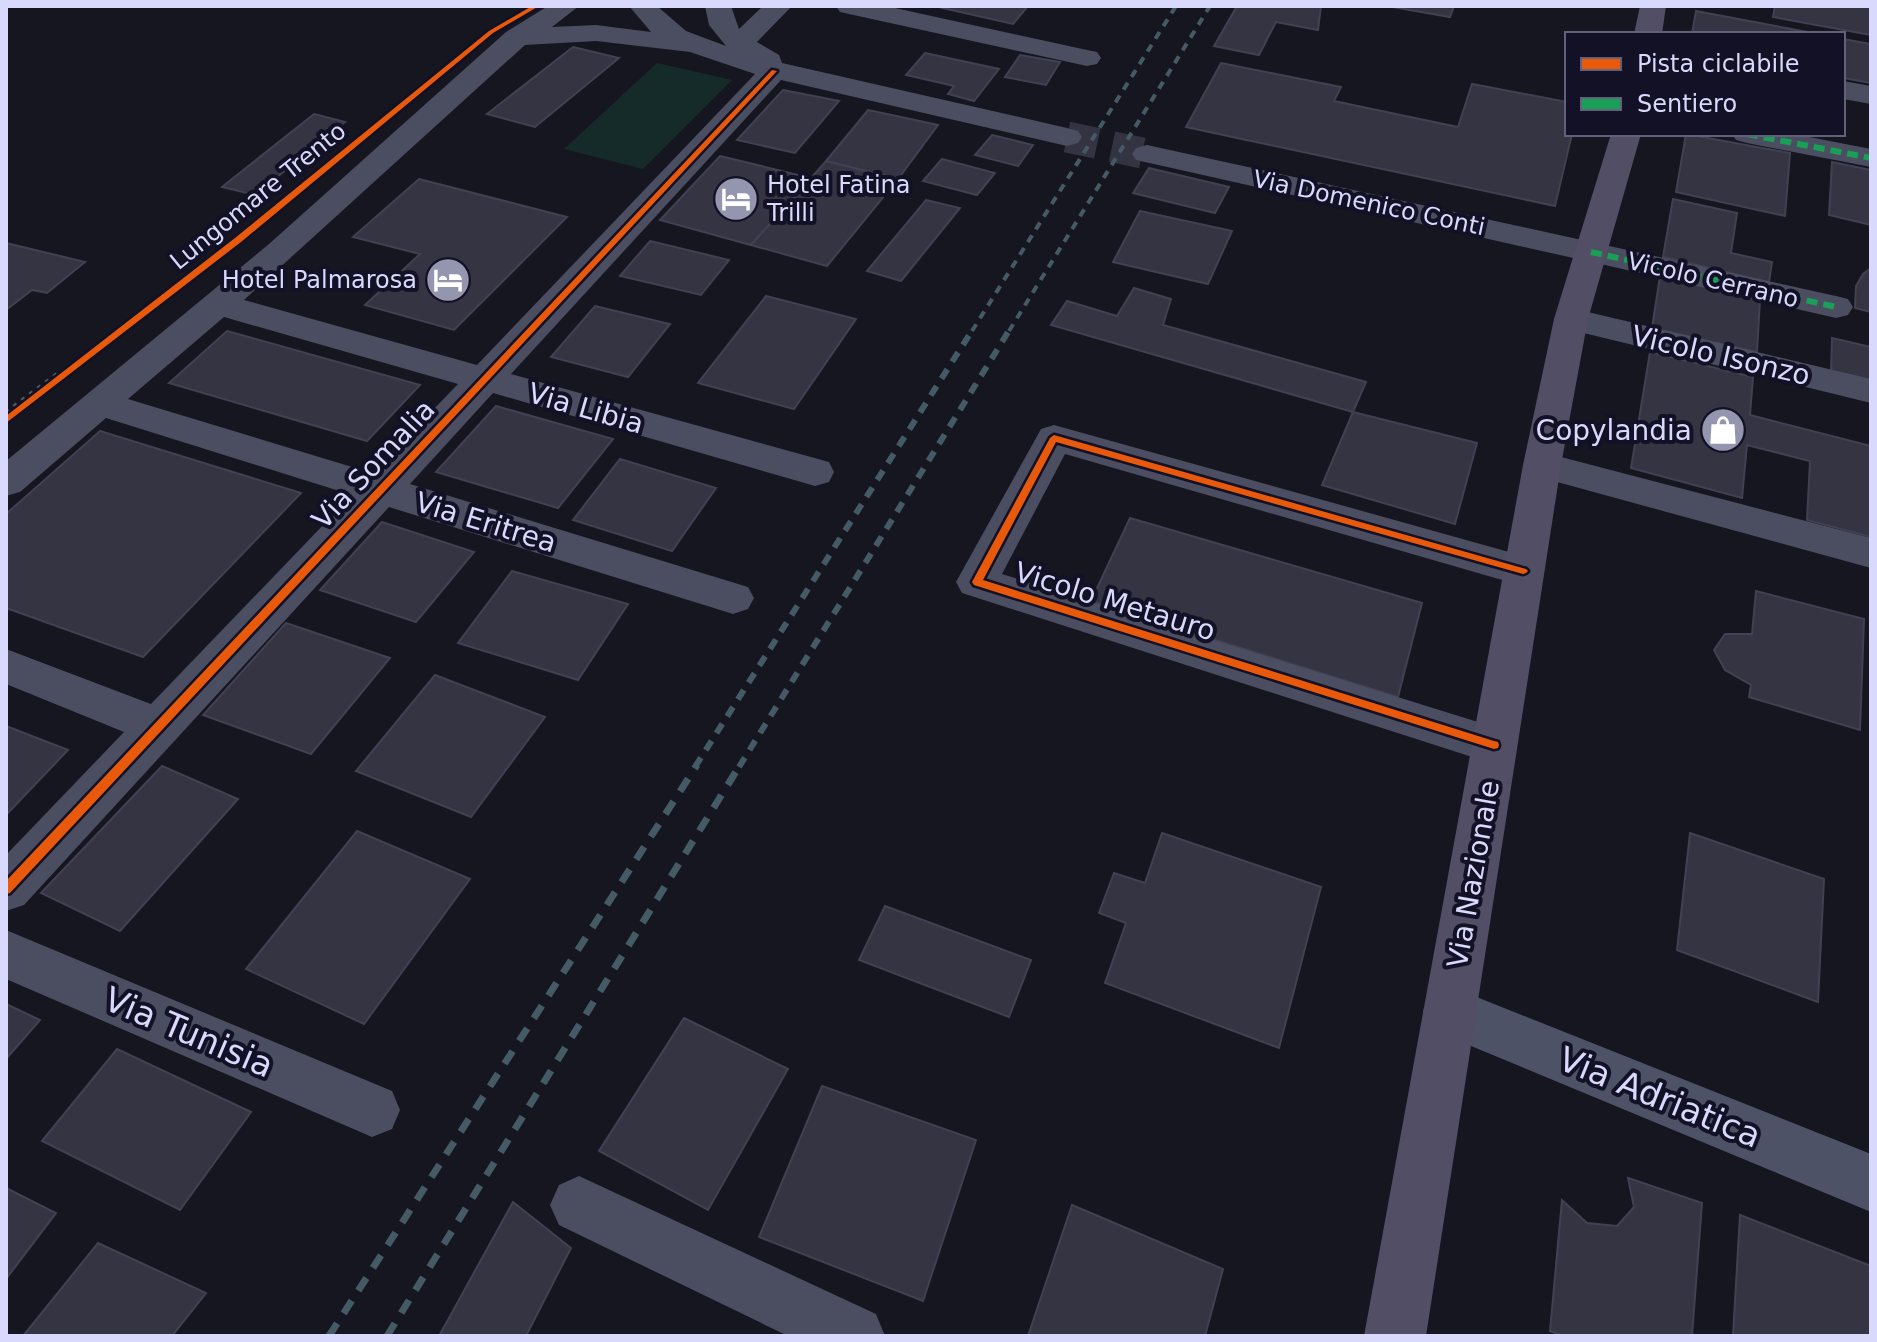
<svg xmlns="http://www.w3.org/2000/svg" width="1877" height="1342" viewBox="0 0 1877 1342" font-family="'DejaVu Sans',sans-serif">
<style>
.green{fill:#152b29}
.building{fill:#343442;stroke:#424153;stroke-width:2}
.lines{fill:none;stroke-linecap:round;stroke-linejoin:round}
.minor-tunnel{stroke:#333341;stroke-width:31;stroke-dasharray:31 15;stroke-linecap:butt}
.path{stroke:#4c5c64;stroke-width:5;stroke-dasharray:4 6;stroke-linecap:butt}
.pedestrian{fill:#4b4d60;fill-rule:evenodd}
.minor{fill:#4b4d60;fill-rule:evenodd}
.secondary{fill:#4e5266;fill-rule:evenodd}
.primary{fill:#524e65;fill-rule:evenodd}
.rail-far2{stroke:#445b66;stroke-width:4;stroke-dasharray:8 7;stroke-linecap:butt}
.rail-far1{stroke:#445b66;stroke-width:6;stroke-dasharray:11 9;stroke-linecap:butt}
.rail{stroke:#445b66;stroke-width:7;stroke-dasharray:15 12;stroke-linecap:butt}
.quiet{stroke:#1a9f57;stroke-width:6;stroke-dasharray:11 6;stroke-linecap:butt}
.cycleway-casing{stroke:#121125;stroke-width:5}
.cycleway{fill:#e8590c;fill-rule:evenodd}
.labels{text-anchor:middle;stroke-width:8;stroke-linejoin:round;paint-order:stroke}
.far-poi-label{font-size:24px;fill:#d8d9fc;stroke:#121125;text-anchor:start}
.far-street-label{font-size:24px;fill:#d8d9fc;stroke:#121125}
.street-label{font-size:28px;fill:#d8d9fc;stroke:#121125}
.poi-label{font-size:28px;fill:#d8d9fc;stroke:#121125;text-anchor:end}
.near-street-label{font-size:34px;fill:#d8d9fc;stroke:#121125}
</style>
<rect width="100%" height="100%" fill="#161620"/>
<path class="green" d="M657,63L732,80L643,169L564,149Z"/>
<g class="building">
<path d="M944,6H1028L1013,24L942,8Z"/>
<path d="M1237,6H1321L1318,30L1276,22L1259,55L1214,46Z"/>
<path d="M1387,6H1454L1450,17Z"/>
<path d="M1775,6H1871V35L1773,17Z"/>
<path d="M1696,11L1818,34H1692Z"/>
<path d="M1843,39L1871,44V83L1843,78Z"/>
<path d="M573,47L619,58L535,127L487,114Z"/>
<path d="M925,53L999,69L974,101L948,94L954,86L906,75Z"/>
<path d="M1020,55L1060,62L1046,85L1005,77Z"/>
<path d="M1221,63L1341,87L1334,101L1458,127L1472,84L1567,102V134H1572L1555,206L1186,127Z"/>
<path d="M783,90L839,101L795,153L737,140Z"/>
<path d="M868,110L938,125L898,179L826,161Z"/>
<path d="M314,114L345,122L255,195L222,187Z"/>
<path d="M1686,134L1790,153L1785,216L1676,192Z"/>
<path d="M992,135L1033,145L1018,166L975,155Z"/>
<path d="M720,156L811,178L751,245L660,220Z"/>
<path d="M942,159L995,173L977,195L923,181Z"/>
<path d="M826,161L898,179L827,266L751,245Z"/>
<path d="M1832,162L1871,170V225L1829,215Z"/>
<path d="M1149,168L1229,187L1215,213L1133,193Z"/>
<path d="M419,179L567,217L454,330L365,305L420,254L353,237Z"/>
<path d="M1673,199L1737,213L1731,253L1772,262L1769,282L1663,257Z"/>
<path d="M926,200L960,208L901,281L867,271Z"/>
<path d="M1140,211L1232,231L1208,284L1113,262Z"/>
<path d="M650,241L729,260L701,295L620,276Z"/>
<path d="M6,243L85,262L47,293L32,290L6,310Z"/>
<path d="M1871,268V312L1855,308L1856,286L1863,274Z"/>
<path d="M1660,276L1760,299L1757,352L1652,328Z"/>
<path d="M1134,288L1171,299L1163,325L1366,382L1353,412L1051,325L1067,301L1117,316Z"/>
<path d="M766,296L856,319L794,409L698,383Z"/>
<path d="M595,306L670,324L628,377L551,357Z"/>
<path d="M227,331L420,385L367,441L169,383Z"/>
<path d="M1832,338L1871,347V382L1831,373Z"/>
<path d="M1650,352L1753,377L1750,415L1871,446V537L1807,520L1810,461L1747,445L1742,498L1631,468Z"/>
<path d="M496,406L613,439L558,508L436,472Z"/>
<path d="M1353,412L1477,443L1455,524L1322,485Z"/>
<path d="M100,431L301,493L143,657L6,608V514Z"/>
<path d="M620,459L716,488L672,551L573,520Z"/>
<path d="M1130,518L1422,603L1398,697L1091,601Z"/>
<path d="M382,522L474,552L416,622L320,590Z"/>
<path d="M512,571L628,604L578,680L458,643Z"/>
<path d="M1756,591L1864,619L1860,730L1749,697L1751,685L1725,670L1714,650L1725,634H1752Z"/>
<path d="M286,623L390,658L311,754L203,715Z"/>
<path d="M435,675L545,717L471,817L356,771Z"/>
<path d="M6,726L68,750L6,815Z"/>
<path d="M162,766L238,799L120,931L41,893Z"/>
<path d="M357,831L470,879L364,1024L246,969Z"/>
<path d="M1162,833L1321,887L1279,1048L1105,983L1126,923L1099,913L1114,873L1145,883Z"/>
<path d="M1690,833L1824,879L1818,1002L1677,950Z"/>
<path d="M885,906L1031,960L1009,1017L859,960Z"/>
<path d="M6,1004L40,1020L6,1059Z"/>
<path d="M684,1018L788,1069L708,1210L599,1151Z"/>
<path d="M117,1049L251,1112L180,1210L42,1141Z"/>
<path d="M822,1086L976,1140L923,1301L759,1237Z"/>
<path d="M1628,1178L1702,1203L1692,1336H1563L1550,1331L1562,1200L1587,1223L1617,1226L1634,1207Z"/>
<path d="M6,1188L56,1213L6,1279Z"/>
<path d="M513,1202L571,1248L526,1336H439Z"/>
<path d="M1072,1205L1223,1269L1205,1336H1028Z"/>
<path d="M1740,1215L1871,1266V1336H1733Z"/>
<path d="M98,1243L206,1293L172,1336H23Z"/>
</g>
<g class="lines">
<path class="minor-tunnel" d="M1067,137L1147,154"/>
<path class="path" d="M6,413L58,374"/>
<g class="pedestrian">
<path d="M1732,134H1794L1871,149V167L1747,143L1736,140Z"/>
<path d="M1591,242L1836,296L1848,299L1853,307L1848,315L1836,318L1579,259L1574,252L1579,245Z"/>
</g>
<g class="minor">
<path d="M548,6H579L552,27L596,25L651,32L629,6H657L686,31L726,46L709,25L705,6H731L739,29L763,6H792L757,42L779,55L782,63L1067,128L1078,131L1082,137L1078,143L1067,146L781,80L511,374L829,462L834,472L829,482L815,486L493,393L410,484L748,587L754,598L748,609L733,614L389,507L24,905L6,911V855L124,732L6,684V649L151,704L352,495L106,418L20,492L6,496V461L269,244L506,32ZM596,41L690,52L755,74L477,365L244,300L525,45ZM224,317L458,384L372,473L128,399Z"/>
<path d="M836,6H886L1087,50L1097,52L1101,58L1097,64L1087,66L849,14L840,12Z"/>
<path d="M1843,81L1871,86V104L1843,99Z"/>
<path d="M1147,145L1591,242L1603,245L1608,252L1603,259L1591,262L1136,160L1132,154L1136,148Z"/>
<path d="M1571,308L1871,379V403L1559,327L1554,319L1559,311Z"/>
<path d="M1054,425L1538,560L1544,571L1538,582L1523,586L1065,454L1002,574L1510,732L1517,745L1510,758L1494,764L962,593L956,582L1041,429Z"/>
<path d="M1542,452L1871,538V568L1528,474L1523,465L1528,456Z"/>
<path d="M6,930L392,1091L400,1110L392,1129L372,1137L6,979Z"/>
<path d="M579,1176L876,1314L885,1336H788L559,1225L550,1205L559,1185Z"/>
</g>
<path class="secondary" d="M1449,986L1871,1154V1212L1430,1029L1423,1011L1430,993Z"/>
<g class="primary">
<path d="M1640,6H1666L1662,34H1634Z"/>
<path d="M1611,134H1641L1588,319L1561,465L1426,1336H1364L1523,465L1554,319Z"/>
</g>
<g class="rail-far2">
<path d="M972,331L1176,6"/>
<path d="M1009,331L1210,6"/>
</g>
<g class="rail-far1">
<path d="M695,767L973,329"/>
<path d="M739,767L1010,329"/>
</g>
<g class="rail">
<path d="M329,1336L697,765"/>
<path d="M387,1336L740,765"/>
</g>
<g class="quiet">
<path d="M1747,134L1871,158"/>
<path d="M1591,252L1836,307"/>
</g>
<g class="cycleway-casing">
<g id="cycleway">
<path d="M532,6H539L493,33L241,242L6,423V416L235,238L489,31Z"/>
<path d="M772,70L777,71L10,893L6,894V881Z"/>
<path d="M1054,435L1526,569L1528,571L1526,573L1523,574L1056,442L983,580L1494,741L1498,742L1499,745L1498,748L1494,749L974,585L972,582L1050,438Z"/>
</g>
</g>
<use href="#cycleway" class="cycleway"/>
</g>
<defs>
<g id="hotel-disc" transform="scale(2.3)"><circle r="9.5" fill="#9495af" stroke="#121125"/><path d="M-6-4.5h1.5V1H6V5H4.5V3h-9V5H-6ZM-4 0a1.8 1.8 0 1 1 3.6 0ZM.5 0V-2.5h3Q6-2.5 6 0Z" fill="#fff"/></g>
<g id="shop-disc" transform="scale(2.3)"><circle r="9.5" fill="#9495af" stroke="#121125"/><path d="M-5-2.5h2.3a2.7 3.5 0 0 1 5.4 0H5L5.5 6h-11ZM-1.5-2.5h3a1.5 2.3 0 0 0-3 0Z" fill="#fff"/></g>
</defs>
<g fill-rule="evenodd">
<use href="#hotel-disc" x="736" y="199"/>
<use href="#hotel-disc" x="448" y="280"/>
<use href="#shop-disc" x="1723" y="430"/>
</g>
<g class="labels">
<g class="far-poi-label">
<text x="767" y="193">Hotel Fatina<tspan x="767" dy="28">Trilli</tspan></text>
<text x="417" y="288" text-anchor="end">Hotel Palmarosa</text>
</g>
<g class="far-street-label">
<text transform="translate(258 196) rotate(-39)" y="8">Lungomare Trento</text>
<text transform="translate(1369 203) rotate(12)" y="8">Via Domenico Conti</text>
<text transform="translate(1713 280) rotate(13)" y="8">Vicolo Cerrano</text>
</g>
<g class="street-label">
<text transform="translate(1721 355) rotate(13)" y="10">Vicolo Isonzo</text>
<text transform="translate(586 408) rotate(16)" y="10">Via Libia</text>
<text transform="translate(373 464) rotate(-47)" y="10">Via Somalia</text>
<text transform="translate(486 522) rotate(17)" y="10">Via Eritrea</text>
<text transform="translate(1115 601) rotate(17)" y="10">Vicolo Metauro</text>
<text transform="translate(1473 874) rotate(-80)" y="10">Via Nazionale</text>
</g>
<g class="poi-label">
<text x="1692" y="440">Copylandia</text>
</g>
<g class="near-street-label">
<text transform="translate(189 1032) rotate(23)" y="12">Via Tunisia</text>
<text transform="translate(1660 1097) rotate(22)" y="12">Via Adriatica</text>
</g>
</g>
<rect width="1877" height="1342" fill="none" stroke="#d8d9fc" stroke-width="16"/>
<rect x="1565" y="32" width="280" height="104" fill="#121125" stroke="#61617b" stroke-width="2"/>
<rect x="1581" y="58" width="40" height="12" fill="#e8590c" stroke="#61617b" stroke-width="2"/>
<text x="1637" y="72" font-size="24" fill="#d8d9fc">Pista ciclabile</text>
<rect x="1581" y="98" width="40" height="12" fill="#1a9f57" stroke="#61617b" stroke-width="2"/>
<text x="1637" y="112" font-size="24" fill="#d8d9fc">Sentiero</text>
</svg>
